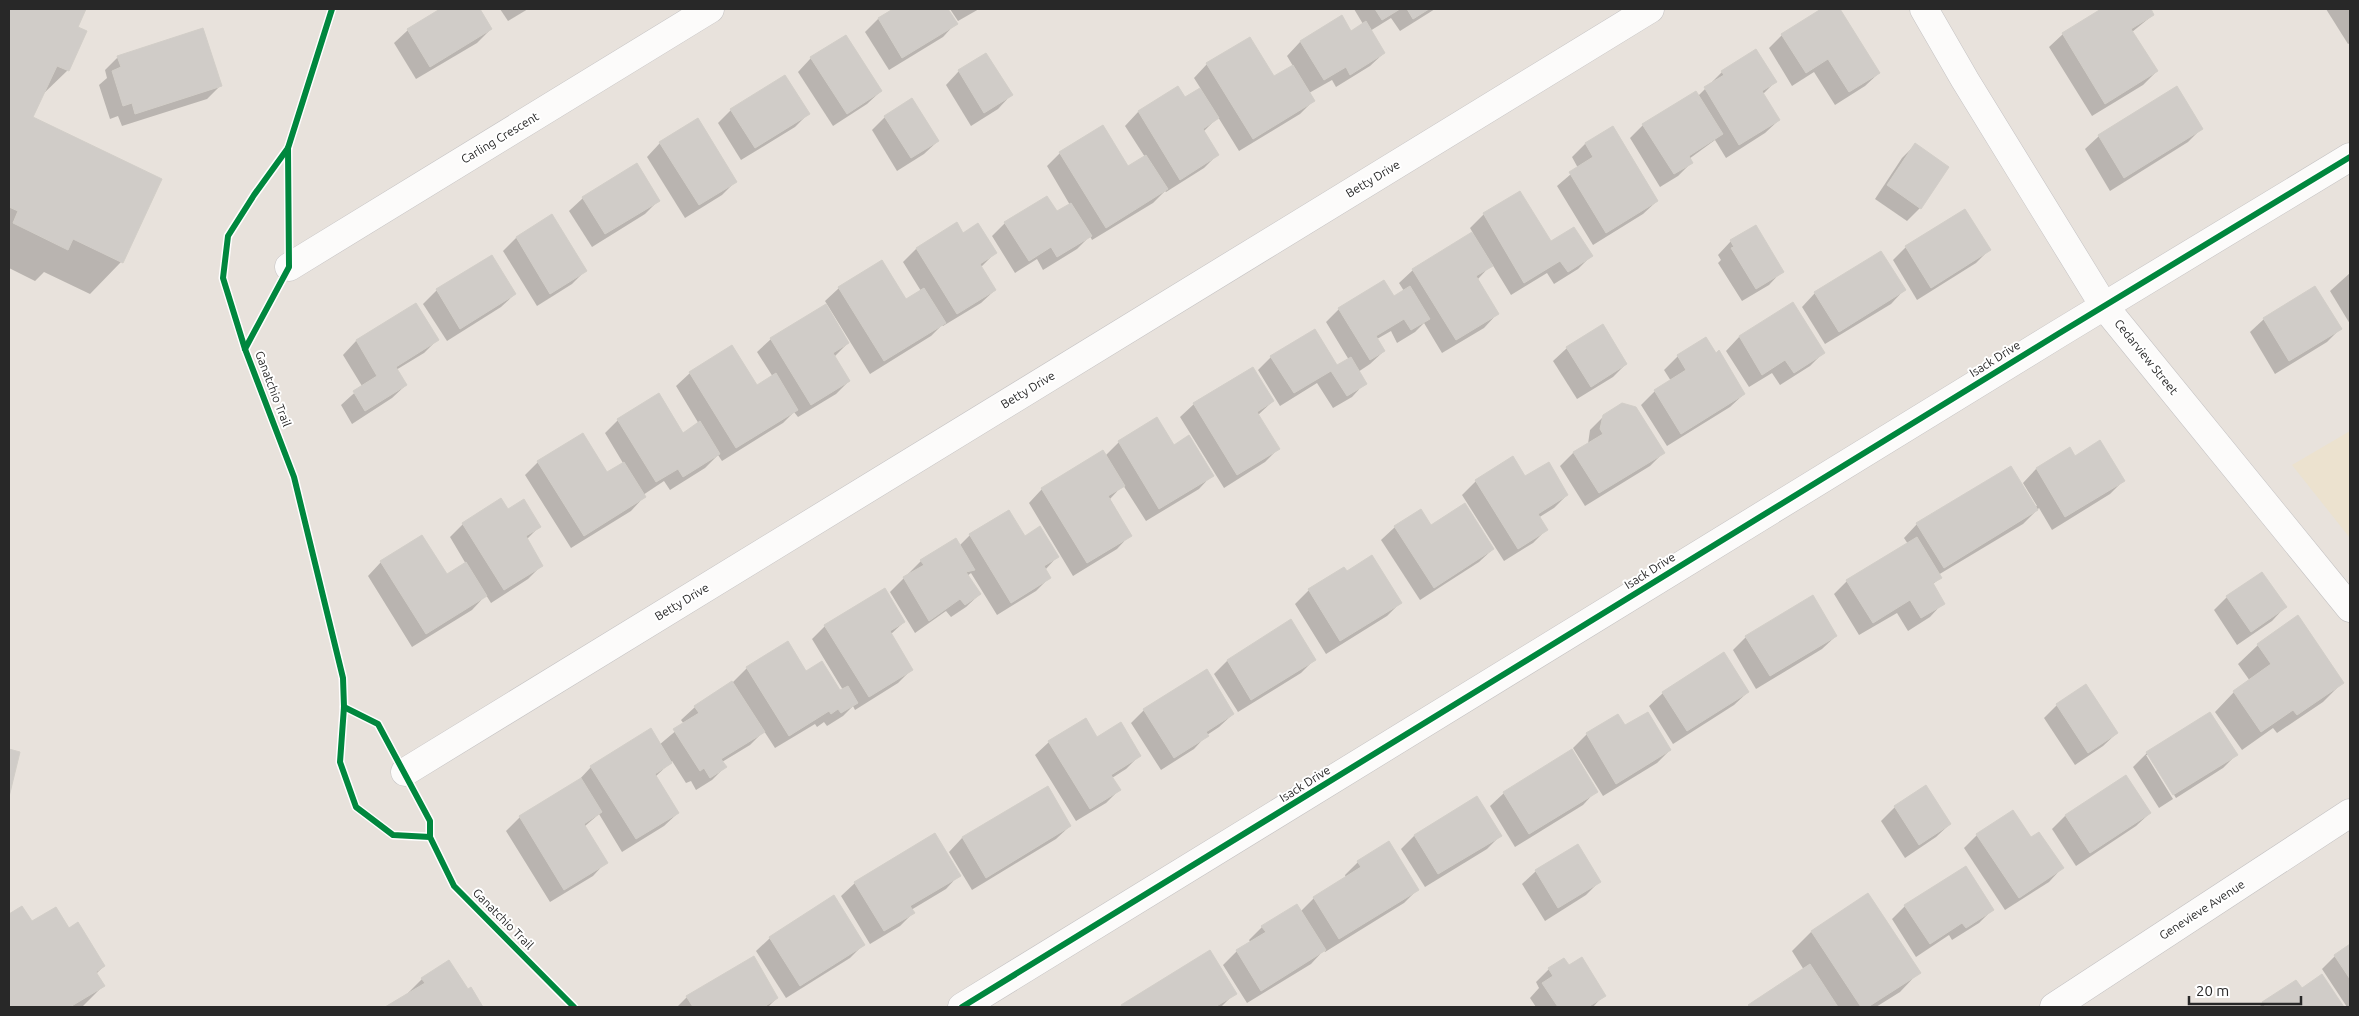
<svg xmlns="http://www.w3.org/2000/svg" width="2359" height="1016" viewBox="0 0 2359 1016" font-family="Ubuntu,sans-serif">
<style>
.education{fill:#ece2cf}
.shadow{fill:#0003}
.building{fill:#d0ccc8;stroke:#d2cec8}
.lines{fill:none;stroke-linecap:round;stroke-linejoin:round}
.street-casing{stroke:#c4c2c3;stroke-width:29}
.street{stroke:#fcfbfa;stroke-width:28}
.cycleway-casing{stroke:#fff;stroke-width:9}
.cycleway{stroke:#00873e;stroke-width:6}
.labels{text-anchor:middle;stroke-width:4;stroke-linejoin:round;paint-order:stroke}
.street-label{font-size:12px;fill:#282828;stroke:#fff}
</style>
<rect width="100%" height="100%" fill="#e8e2dc"/>
<path class="education" d="M2350,431V538L2292,465Z"/>
<g class="shadow">
<path d="M9,9H85L76,27L68,70L41,96L32,118L121,262L90,294L44,272L35,281L9,268Z"/>
<path d="M442,9H478L491,29L477,43L416,79L394,43L408,30Z"/>
<path d="M500,9H528L508,21Z"/>
<path d="M895,9H947L956,23L943,37L889,70L865,32L878,19Z"/>
<path d="M950,9H979L958,21Z"/>
<path d="M1354,9H1435L1400,31L1391,18L1370,31L1384,53L1370,66L1336,87L1332,80L1309,93L1313,101L1300,114L1239,151L1218,117L1203,132L1217,155L1204,168L1166,192L1165,191L1153,203L1092,240L1090,236L1077,249L1043,270L1037,259L1015,273L992,236L1005,223L1056,213L1070,205L1047,166L1060,153L1128,168L1145,157L1125,126L1138,112L1178,88L1184,99L1201,89L1194,78L1207,64L1274,78L1293,66L1287,56L1300,42L1341,17L1351,32L1363,24Z"/>
<path d="M1823,9H1838L1879,73L1865,86L1835,105L1814,72L1792,86L1769,48L1782,35Z"/>
<path d="M2103,9H2149L2153,15L2132,32L2157,71L2143,85L2092,116L2049,47L2063,34Z"/>
<path d="M2326,9H2350V43L2348,44Z"/>
<path d="M118,57L220,86L207,99L122,126L118,116L110,119L99,85L107,78L105,70Z"/>
<path d="M811,58L881,91L867,104L833,126L798,72Z"/>
<path d="M959,71L1011,95L998,109L971,126L946,85Z"/>
<path d="M1722,72L1775,82L1763,94L1779,120L1765,133L1726,158L1715,140L1689,159L1691,163L1678,176L1660,187L1630,138L1643,125L1698,96Z"/>
<path d="M731,110L808,114L795,127L741,160L718,123Z"/>
<path d="M885,117L938,141L924,154L897,171L872,130Z"/>
<path d="M1612,128L1657,201L1643,214L1593,245L1557,186L1578,168L1572,157L1585,144Z"/>
<path d="M2201,129L2188,142L2110,191L2085,149L2099,136Z"/>
<path d="M660,143L735,182L722,195L685,218L647,157Z"/>
<path d="M1915,145L1920,208L1907,221L1875,199L1902,158Z"/>
<path d="M1519,193L1551,243L1591,256L1578,269L1554,284L1547,273L1511,295L1492,264L1478,279L1497,314L1484,328L1442,353L1424,323L1415,332L1397,343L1391,331L1377,339L1384,351L1370,364L1358,372L1365,383L1352,397L1333,408L1317,383L1280,406L1258,370L1271,357L1336,367L1349,360L1326,322L1339,309L1393,298L1404,291L1399,283L1413,270L1473,233L1470,228L1484,214Z"/>
<path d="M583,198L659,200L645,214L592,247L569,211Z"/>
<path d="M552,216L585,271L572,284L537,306L503,251L516,238Z"/>
<path d="M962,234L995,253L981,267L995,290L981,303L943,326L942,325L931,336L870,374L825,301L839,288L905,301L921,291L903,262L917,248Z"/>
<path d="M1731,241L1782,271L1769,285L1742,301L1718,263L1721,260L1718,255Z"/>
<path d="M1906,247L1989,250L1976,263L1917,300L1893,260Z"/>
<path d="M491,256L515,294L501,307L447,341L423,304L437,290Z"/>
<path d="M2350,273V324L2330,291Z"/>
<path d="M1904,290L1891,304L1825,344L1802,307L1815,293Z"/>
<path d="M1793,304L1823,353L1810,366L1780,385L1772,373L1749,387L1726,351L1739,337Z"/>
<path d="M416,305L437,340L424,353L396,370L406,385L392,398L352,424L341,405L362,386L343,355L356,341Z"/>
<path d="M2264,319L2340,329L2327,342L2275,374L2250,332Z"/>
<path d="M1603,326L1626,364L1613,377L1577,399L1553,361L1567,348Z"/>
<path d="M771,339L848,343L834,357L849,381L836,394L798,417L794,412L783,423L722,461L718,455L705,468L670,490L664,481L643,495L644,497L631,511L571,548L525,475L538,462L606,474L623,463L605,433L618,420L682,434L699,424L676,386L690,373L732,347L757,387L773,377L757,352Z"/>
<path d="M1706,339L1744,394L1730,407L1667,446L1641,405L1655,391L1671,381L1664,370L1678,356Z"/>
<path d="M1273,401L1258,415L1278,449L1265,462L1224,488L1180,417L1194,404Z"/>
<path d="M1604,416L1663,453L1650,466L1585,506L1560,466L1574,452L1588,444L1590,430Z"/>
<path d="M1156,419L1173,446L1212,475L1199,489L1146,521L1123,485L1110,499L1130,535L1117,549L1073,576L1029,503L1042,489L1105,456L1119,442Z"/>
<path d="M2069,449L2075,458L2124,480L2110,494L2052,530L2039,508L2023,524L1938,575L1940,578L1932,585L1943,603L1930,617L1908,631L1897,613L1859,635L1834,594L1847,581L1908,544L1904,538L1917,524L2035,507L2037,506L2023,483L2036,469Z"/>
<path d="M1525,478L1567,495L1554,508L1538,518L1546,530L1533,543L1504,561L1462,495L1476,481Z"/>
<path d="M508,510L539,527L526,540L542,565L528,579L491,603L486,595L472,610L412,647L368,576L381,562L446,576L466,564L450,537L463,524Z"/>
<path d="M1009,511L1024,538L1057,557L1045,570L1049,578L1036,591L997,615L971,573L967,576L980,594L966,607L951,617L946,611L915,633L890,592L921,561L959,546L970,535Z"/>
<path d="M1395,527H1430L1493,549L1479,562L1420,600L1381,540Z"/>
<path d="M1344,569L1346,573L1400,603L1387,616L1326,654L1295,604L1309,590Z"/>
<path d="M2227,597L2285,607L2272,621L2237,645L2214,610Z"/>
<path d="M904,622L890,635L912,669L898,683L855,710L853,706L843,716L827,726L824,722L817,727L815,724L775,748L764,731L750,745L722,762L725,767L712,780L696,790L691,781L686,783L672,761L655,777L678,813L664,826L622,852L599,814L584,827L606,862L593,876L550,902L506,831L520,817L578,781L591,767L659,745L684,724L681,720L695,707L733,682L747,668L805,672L840,692L843,690L812,639L825,626Z"/>
<path d="M1836,636L1822,649L1756,689L1733,650L1746,637Z"/>
<path d="M2258,645L2342,683L2323,702L2277,733L2273,728L2242,750L2215,712L2234,692L2250,681L2238,664Z"/>
<path d="M1315,659L1301,673L1238,712L1214,674L1227,661Z"/>
<path d="M1748,692L1734,705L1673,744L1649,706L1663,693Z"/>
<path d="M2057,705L2117,733L2103,746L2075,765L2044,718Z"/>
<path d="M1144,710L1233,714L1219,727L1207,735L1194,749L1161,770L1131,723Z"/>
<path d="M2210,714L2236,755L2223,768L2176,798L2149,755H2146L2173,799L2159,808L2133,767L2147,753Z"/>
<path d="M1617,716L1625,727L1670,750L1657,763L1603,796L1573,748L1587,734Z"/>
<path d="M1097,738L1140,755L1126,769L1112,778L1119,790L1106,803L1076,821L1035,755L1049,742Z"/>
<path d="M2126,777L2150,813L2136,826L2076,866L2052,829L2065,816Z"/>
<path d="M1047,787L1070,826L1056,839L972,890L949,852L962,838Z"/>
<path d="M1926,787L1950,824L1936,837L1905,858L1881,821L1895,807Z"/>
<path d="M1596,791L1583,805L1515,847L1490,806L1504,793Z"/>
<path d="M1476,798L1500,836L1487,849L1425,887L1401,849L1414,836Z"/>
<path d="M1977,835L2030,839L2062,868L2049,882L2005,910L1964,848Z"/>
<path d="M1577,845L1599,882L1586,895L1545,921L1522,884L1536,871Z"/>
<path d="M1358,862L1417,890L1404,903L1325,952L1324,950L1311,964L1247,1003L1223,965L1237,951L1251,943L1249,940L1262,927L1300,912L1314,898L1346,878L1345,875Z"/>
<path d="M959,875L946,889L911,910L913,913L900,926L870,944L841,896L855,883Z"/>
<path d="M1905,906L1992,910L1979,923L1952,940L1949,935L1916,957L1892,919Z"/>
<path d="M22,907L32,923L68,930L104,966L96,974L103,986L82,1007H9V915Z"/>
<path d="M1811,932L1919,972L1900,992L1876,1007H1747L1804,970L1792,951Z"/>
<path d="M770,938L864,944L850,958L786,998L756,951Z"/>
<path d="M2350,946V1007H2347L2322,969L2335,956Z"/>
<path d="M1568,967L1604,995L1593,1007H1536L1530,998L1539,988L1536,982L1549,969Z"/>
<path d="M2322,976L2343,1007H2259L2263,1003L2302,989Z"/>
<path d="M422,979L467,991L471,989L482,1007H388L403,998Z"/>
<path d="M1235,993L1221,1007H1120L1122,1006Z"/>
<path d="M687,997L777,998L768,1007H677Z"/>
</g>
<g class="building">
<path d="M9,9H86L78,27L87,31L69,71L57,66L33,117L162,179L123,263L73,239L68,250L13,223L18,211L9,207Z"/>
<path d="M440,9H480L492,29L430,67L407,29Z"/>
<path d="M893,9H948L958,24L902,58L878,18Z"/>
<path d="M1375,9H1400L1382,20Z"/>
<path d="M1407,9H1429L1413,19Z"/>
<path d="M1821,9H1840L1880,73L1849,92L1828,59L1806,73L1781,34Z"/>
<path d="M2101,9H2151L2154,15L2131,29L2158,71L2105,104L2062,33Z"/>
<path d="M1342,15L1351,31L1366,21L1385,53L1350,75L1346,67L1324,80L1300,41Z"/>
<path d="M203,28L222,86L135,114L132,103L123,106L112,71L121,67L117,56Z"/>
<path d="M846,35L882,91L847,114L810,57Z"/>
<path d="M1250,37L1274,76L1293,65L1315,101L1253,139L1206,63Z"/>
<path d="M1756,49L1777,82L1762,91L1780,120L1739,145L1704,87L1724,75L1721,71Z"/>
<path d="M986,53L1013,95L984,113L958,70Z"/>
<path d="M785,75L810,114L755,148L730,109Z"/>
<path d="M1178,86L1185,97L1200,88L1219,118L1203,129L1219,155L1180,180L1138,111Z"/>
<path d="M2177,86L2203,129L2124,178L2098,135Z"/>
<path d="M1696,91L1723,134L1689,156L1693,163L1674,174L1642,124Z"/>
<path d="M912,98L939,141L911,158L884,116Z"/>
<path d="M698,118L737,182L699,205L659,142Z"/>
<path d="M1103,125L1128,166L1146,155L1168,189L1106,228L1059,152Z"/>
<path d="M1613,126L1658,201L1606,233L1569,172L1593,157L1585,143Z"/>
<path d="M1915,143L1949,167L1921,209L1887,185Z"/>
<path d="M637,163L660,201L605,234L582,197Z"/>
<path d="M1520,191L1551,241L1574,227L1593,256L1568,272L1560,261L1524,283L1483,213Z"/>
<path d="M1047,196L1057,211L1071,203L1092,236L1057,257L1051,247L1029,261L1004,222Z"/>
<path d="M1965,209L1991,250L1931,288L1905,246Z"/>
<path d="M552,214L587,271L550,294L516,237Z"/>
<path d="M957,222L963,233L978,223L997,253L980,264L996,290L957,314L916,248Z"/>
<path d="M1756,225L1784,272L1756,289L1731,248L1734,247L1730,240Z"/>
<path d="M1472,232L1493,266L1476,276L1499,314L1456,340L1412,269Z"/>
<path d="M1881,251L1906,290L1839,332L1814,292Z"/>
<path d="M492,255L516,294L460,329L436,289Z"/>
<path d="M882,260L906,299L924,288L946,323L884,361L838,287Z"/>
<path d="M1384,280L1394,296L1410,286L1430,319L1411,330L1404,319L1376,336L1385,351L1370,360L1338,308Z"/>
<path d="M2315,286L2342,329L2289,361L2263,318Z"/>
<path d="M1793,302L1825,353L1794,373L1785,360L1762,375L1739,336Z"/>
<path d="M416,303L439,340L396,367L407,385L365,411L353,391L377,376L356,340Z"/>
<path d="M826,304L849,343L833,353L850,381L811,405L770,338Z"/>
<path d="M1603,324L1627,364L1591,387L1566,347Z"/>
<path d="M1315,329L1337,365L1351,357L1367,384L1347,396L1331,371L1294,393L1270,356Z"/>
<path d="M1706,337L1716,353L1719,350L1745,394L1681,434L1654,390L1686,370L1677,355Z"/>
<path d="M732,345L757,385L776,373L798,410L736,448L689,372Z"/>
<path d="M1253,367L1274,401L1257,412L1280,449L1237,475L1193,403Z"/>
<path d="M659,393L683,433L700,421L720,454L683,477L678,469L656,482L617,419Z"/>
<path d="M1622,403L1636,407L1665,453L1599,493L1573,452L1603,434L1600,429L1603,415Z"/>
<path d="M1157,417L1174,445L1189,435L1214,476L1159,509L1118,441Z"/>
<path d="M583,433L607,472L624,462L646,497L584,536L537,461Z"/>
<path d="M2100,440L2125,481L2065,517L2036,468L2070,447L2075,456Z"/>
<path d="M1103,450L1125,486L1108,496L1132,536L1087,563L1041,488Z"/>
<path d="M1513,456L1525,476L1549,462L1568,495L1538,514L1548,530L1518,549L1475,480Z"/>
<path d="M2011,466L2038,510L1944,568L1916,523Z"/>
<path d="M501,498L508,509L524,499L541,527L526,536L543,566L504,590L462,523Z"/>
<path d="M1465,503L1494,549L1434,588L1394,526L1421,509L1431,525Z"/>
<path d="M1009,510L1025,536L1040,526L1059,557L1044,566L1051,578L1011,603L969,534Z"/>
<path d="M422,535L447,574L466,562L487,596L426,634L380,561Z"/>
<path d="M1917,537L1942,578L1933,583L1945,604L1921,618L1910,600L1873,623L1846,580Z"/>
<path d="M956,538L975,570L966,572L981,594L965,605L960,599L929,621L903,577L924,565L920,560Z"/>
<path d="M1372,555L1402,603L1340,641L1308,589L1344,567L1347,571Z"/>
<path d="M2262,572L2287,607L2251,632L2226,596Z"/>
<path d="M885,588L905,622L890,631L913,670L869,697L824,625Z"/>
<path d="M1813,595L1837,636L1770,676L1745,636Z"/>
<path d="M2298,615L2344,683L2297,715L2293,710L2261,732L2233,691L2271,664L2257,644Z"/>
<path d="M1291,619L1316,660L1251,700L1227,660Z"/>
<path d="M788,641L806,671L822,661L840,690L848,686L858,703L841,713L838,709L831,714L829,711L789,736L746,667Z"/>
<path d="M1724,652L1749,692L1687,731L1662,692Z"/>
<path d="M1207,669L1234,714L1206,732L1209,736L1174,758L1143,709Z"/>
<path d="M732,681L765,732L721,759L727,767L710,778L704,768L700,771L673,729L699,713L694,706Z"/>
<path d="M2086,684L2118,733L2088,753L2056,704Z"/>
<path d="M1648,712L1671,750L1616,784L1586,733L1618,714L1625,725Z"/>
<path d="M2210,712L2238,755L2173,795L2146,752Z"/>
<path d="M1086,718L1097,737L1121,722L1141,756L1111,775L1121,790L1090,809L1048,741Z"/>
<path d="M651,728L672,763L655,774L679,813L636,839L590,766Z"/>
<path d="M9,749L20,752L9,797Z"/>
<path d="M1572,749L1598,792L1529,834L1503,792Z"/>
<path d="M2126,775L2151,813L2090,853L2065,815Z"/>
<path d="M581,778L602,812L584,824L608,863L564,890L519,816Z"/>
<path d="M1926,785L1951,824L1919,845L1894,806Z"/>
<path d="M1048,786L1071,826L986,878L962,837Z"/>
<path d="M1477,796L1502,836L1438,874L1414,835Z"/>
<path d="M2013,810L2031,837L2039,832L2064,868L2019,898L1976,834Z"/>
<path d="M935,833L961,876L910,906L915,913L884,931L854,882Z"/>
<path d="M1389,841L1419,890L1339,939L1313,897L1361,867L1357,861Z"/>
<path d="M1578,844L1601,882L1558,908L1535,870Z"/>
<path d="M1966,866L1994,910L1966,928L1962,923L1930,944L1904,905Z"/>
<path d="M1868,893L1921,973L1868,1007H1861L1811,931Z"/>
<path d="M834,895L865,945L800,986L769,937Z"/>
<path d="M1297,904L1326,950L1261,991L1236,950L1266,932L1261,926Z"/>
<path d="M22,906L32,921L56,907L69,928L78,922L105,966L96,972L105,986L70,1007H9V914Z"/>
<path d="M2350,944V979L2334,955Z"/>
<path d="M1210,950L1237,994L1215,1007H1122L1121,1005Z"/>
<path d="M754,956L778,998L764,1007H693L686,996Z"/>
<path d="M1582,957L1606,996L1588,1007H1558L1542,983L1553,976L1548,968L1564,958L1569,965Z"/>
<path d="M449,960L468,989L471,987L483,1007H385L425,983L421,978Z"/>
<path d="M1810,964L1838,1007H1750L1748,1005Z"/>
<path d="M2322,974L2344,1007H2266L2262,1002L2296,980L2302,988Z"/>
</g>
<g class="lines">
<g class="street-casing">
<g id="street">
<path d="M1924,9L1965,80L2104,306L2350,608"/>
<path d="M289,267L710,9"/>
<path d="M405,772L1650,9"/>
<path d="M962,1007L2058,334L2350,157"/>
<path d="M2054,1007L2350,813"/>
</g>
</g>
<use href="#street" class="street"/>
<g class="cycleway-casing">
<g id="cycleway">
<path d="M332,9L288,148L254,195L228,236L223,278L245,349L294,477L343,678L344,707L340,762L356,807L393,835L430,837L454,886L574,1007"/>
<path d="M245,349L289,267L288,148"/>
<path d="M344,707L378,724L430,821V837"/>
<path d="M962,1007L2058,334L2350,157"/>
</g>
</g>
<use href="#cycleway" class="cycleway"/>
</g>
<g class="labels">
<g class="street-label">
<text transform="translate(500 138) rotate(-31)" y="4">Carling Crescent</text>
<text transform="translate(1373 179) rotate(-31)" y="4">Betty Drive</text>
<text transform="translate(2146 357) rotate(51)" y="4">Cedarview Street</text>
<text transform="translate(1995 359) rotate(-32)" y="4">Isack Drive</text>
<text transform="translate(273 389) rotate(69)" y="4">Ganatchio Trail</text>
<text transform="translate(1028 390) rotate(-31)" y="4">Betty Drive</text>
<text transform="translate(1650 571) rotate(-32)" y="4">Isack Drive</text>
<text transform="translate(682 602) rotate(-31)" y="4">Betty Drive</text>
<text transform="translate(1305 784) rotate(-32)" y="4">Isack Drive</text>
<text transform="translate(2202 910) rotate(-33)" y="4">Genevieve Avenue</text>
<text transform="translate(503 919) rotate(45)" y="4">Ganatchio Trail</text>
</g>
</g>
<rect width="2359" height="1016" fill="none" stroke="#282828" stroke-width="20"/>
<path d="M2189 996v8h112v-8" fill="none" stroke="#282828" stroke-width="2.5"/>
<text x="2196" y="996" font-size="15" fill="#282828" stroke="#ffffff" stroke-width="4" paint-order="stroke">20 m</text>
</svg>
